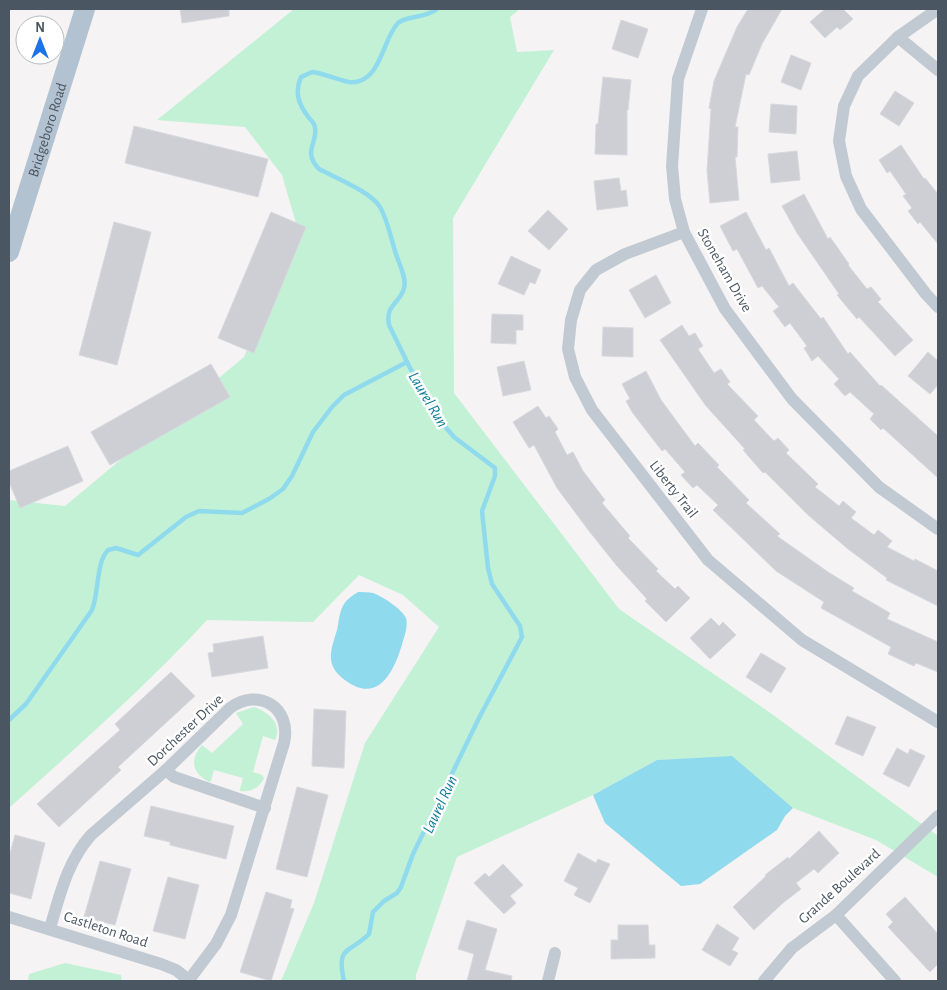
<svg xmlns="http://www.w3.org/2000/svg" width="947" height="990" viewBox="0 0 947 990" font-family="'Alegreya Sans',sans-serif">
<style>
.green{fill:#c3f1d5}
.water{fill:#90daee}
.lines{fill:none;stroke-linecap:round;stroke-linejoin:round}
.stream{stroke:#90daee;stroke-width:4.5}
.building{fill:#cdcfd5;stroke:#d7d9de}
.street{stroke:#c1cad2;stroke-width:12}
.primary{stroke:#b3c2d1;stroke-width:20}
.labels{text-anchor:middle;stroke-width:5;stroke-linejoin:round;paint-order:stroke}
.street-label{font-size:15px;fill:#4a5661;stroke:#fff}
.water-label{font-size:16px;font-style:italic;fill:#0c7c9b;stroke:#fff}
</style>
<rect width="100%" height="100%" fill="#f5f3f3"/>
<g class="green">
<path d="M294,9H520L510,17L517,52L554,50L453,218L454,393L619,609L769,712L938,836V877L876,840L793,808L732,757L657,760L593,795L457,857L416,975V981H281L314,903L365,743L439,627L403,595L359,575L313,622L207,620C145,687 77,747 9,808V500L65,506L244,357L298,230L282,175L245,127L157,120Z"/>
<path d="M254,707C268,712 283,723 275,740L263,736L253,772L262,775L264,778C260,788 250,792 240,791V789L243,778L214,770L211,781L209,782C191,772 190,760 202,745L212,753L243,724L236,713Z"/>
<path d="M65,963L121,975L122,981H28L29,974Z"/>
</g>
<g class="water">
<path d="M358,592C363,592 369,592 373,593C382,596 403,610 406,618C408,625 405,635 403,641C394,674 376,708 340,676C325,662 332,647 337,630C339,622 339,612 344,604C347,599 352,596 358,592Z"/>
<path d="M732,756L793,808L785,816L777,830L700,884L681,886L605,823L593,795L657,760Z"/>
</g>
<g class="lines">
<g class="stream">
<path d="M9,720L26,704L92,610C99,593 96,562 108,550L116,548L138,555L186,517L199,511L242,513L269,499L283,489L292,476L313,432L332,407L344,395L407,362"/>
<path d="M344,981C336,945 349,954 369,934L373,912L384,901L397,893L401,887L413,854L479,718L522,637L520,626L492,584L488,568L482,511L495,476V468L454,437L442,423L410,368L389,325C385,304 400,304 404,288C407,278 399,264 396,254C391,239 388,221 380,207C371,192 336,178 319,169C302,151 318,143 315,128C315,124 312,121 309,118C299,105 294,93 301,77L312,72C324,73 336,80 349,82C381,85 382,39 398,23C407,15 424,19 437,9"/>
</g>
</g>
<g class="building">
<path d="M180,9H229V16L182,23Z"/>
<path d="M748,9H782L762,44L749,75L746,74L735,127H738L737,157H735L739,200L710,203L707,171L711,109L709,108L714,81L737,27Z"/>
<path d="M825,9H843L853,19L840,30L837,27L825,38L810,22Z"/>
<path d="M621,20L648,29L638,58L612,49Z"/>
<path d="M791,55L811,63L801,90L781,82Z"/>
<path d="M603,77L631,80L628,110H627V155L595,154L596,124H598Z"/>
<path d="M895,91L914,103L899,126L880,114Z"/>
<path d="M771,104L797,106L796,134L769,132Z"/>
<path d="M134,126L268,159L258,197L125,163Z"/>
<path d="M901,145L924,179L925,178L938,194V244L920,222L918,224L908,211L912,208L903,196L906,194L890,171L887,173L879,160Z"/>
<path d="M797,151L800,180L771,183L768,154Z"/>
<path d="M619,178L621,191L626,190L628,206L597,210L594,181Z"/>
<path d="M804,194L828,239L830,237L849,264L848,265L867,289L871,287L881,299L878,302L913,340L895,356L859,317L857,319L837,295L839,294L797,233L782,206Z"/>
<path d="M548,210L568,229L549,250L528,231Z"/>
<path d="M271,212L306,227L254,353L218,338Z"/>
<path d="M746,212L766,250L769,248L789,286L793,283L821,319L823,317L848,354L850,352L880,386L881,385L938,436V478L883,428L881,430L870,419L874,414L850,392L845,396L834,384L839,379L818,356L812,361L804,348L807,346L790,323L785,327L773,311L779,307L762,286L758,288L737,249L733,251L720,226Z"/>
<path d="M114,222L151,232L117,365L79,355Z"/>
<path d="M511,256L541,270L535,284L530,282L524,295L498,284Z"/>
<path d="M656,275L671,303L645,318L629,290Z"/>
<path d="M492,314L523,315V330H516V344L491,343Z"/>
<path d="M682,325L689,336L695,333L703,346L698,349L714,373L721,369L730,382L727,384L758,416L754,420L774,441L778,438L789,450L786,453L818,484L815,487L839,506L843,501L856,512L851,518L874,535L878,530L892,541L887,547L914,561L915,559L938,571V606L886,580L887,578L848,549L808,515L765,472L763,473L743,450L745,449L706,406L660,340Z"/>
<path d="M603,327L633,328V357L602,356Z"/>
<path d="M928,352L938,361V385L930,394L908,376Z"/>
<path d="M524,361L531,390L503,396L497,367Z"/>
<path d="M211,364L230,397L110,465L91,432Z"/>
<path d="M646,371L661,400L695,446L698,443L719,465L717,467L749,500L746,503L780,534L777,536L828,572L854,588L852,591L890,613L887,619L938,642V672L916,663L914,666L888,654L891,647L821,608L824,602L776,571L713,510L718,505L697,485L693,488L681,475L685,472L665,449L662,451L632,412L626,401L630,399L622,384Z"/>
<path d="M538,406L546,418L549,416L558,429L555,432L567,455L573,452L583,471L605,500L602,503L630,536L628,538L658,569L656,571L675,589L678,586L690,598L666,622L645,601L647,599L617,566L589,531L557,488L534,445L529,448L513,422Z"/>
<path d="M68,446L83,481L20,508L9,482V471Z"/>
<path d="M711,618L719,626L723,622L736,635L710,659L690,638Z"/>
<path d="M263,636L268,668L212,677L208,653L214,652L213,644Z"/>
<path d="M761,653L786,668L771,693L746,677Z"/>
<path d="M171,672L195,696L118,767L121,770L59,827L37,804L120,730L115,724Z"/>
<path d="M314,709L346,711L344,768L312,766Z"/>
<path d="M847,716L876,727L863,756L835,744Z"/>
<path d="M897,748L908,754L910,749L925,756L909,787L883,774Z"/>
<path d="M297,787L328,795L307,877L276,869Z"/>
<path d="M151,806L234,826L226,859L170,845V842L144,836Z"/>
<path d="M819,831L839,853L818,873L814,869L796,883L801,889L783,903L754,930L733,907L766,876L765,875L788,857L789,859Z"/>
<path d="M15,835L45,843L31,899L9,893V857Z"/>
<path d="M578,853L596,863L598,859L610,864L590,903L574,895L578,888L564,881Z"/>
<path d="M100,861L131,869L115,925L84,917Z"/>
<path d="M503,864L523,885L510,896L516,903L504,914L474,883L485,873L489,877Z"/>
<path d="M168,877L199,885L185,939L153,931Z"/>
<path d="M266,892L292,900L290,908L294,909L271,981L240,972Z"/>
<path d="M905,897L938,934V964L930,972L888,927L893,922L886,914Z"/>
<path d="M467,920L497,929L485,970L512,976L511,981H467L474,954L458,949Z"/>
<path d="M717,924L739,938L732,950L738,953L730,966L702,950Z"/>
<path d="M618,925H648L649,945H655V958L611,959V940H618Z"/>
</g>
<g class="lines">
<g class="street">
<path d="M702,9L678,79L672,166L675,199L684,232L725,309L792,399L879,487L938,529"/>
<path d="M938,9L898,37L858,76L844,106L839,141L846,176L861,209L926,294L938,307"/>
<path d="M898,37L938,70"/>
<path d="M684,232L625,254L596,270L580,290L571,320L568,349L575,377L592,410L708,560L802,640L938,722"/>
<path d="M166,770L174,777L265,808"/>
<path d="M836,915L895,981"/>
<path d="M9,917L161,964L176,970L190,981"/>
<path d="M50,928C60,895 67,862 91,835L166,770L230,708C258,687 292,707 284,743L231,915L216,944L189,980"/>
<path d="M548,981L555,953"/>
<path d="M764,981L792,948L836,915L938,816"/>
</g>
<path class="primary" id="s1" d="M9,252L85,9"/>
</g>
<g class="labels">
<g class="street-label">
<text dy="5" stroke="none"><textPath href="#s1" startOffset="128">Bridgeboro Road</textPath></text>
<text transform="translate(725 270) rotate(60)" y="5">Stoneham Drive</text>
<text transform="translate(674 489) rotate(52)" y="5">Liberty Trail</text>
<text transform="translate(185 730) rotate(-43)" y="5">Dorchester Drive</text>
<text transform="translate(839 886) rotate(-42)" y="5">Grande Boulevard</text>
<text transform="translate(106 929) rotate(18)" y="5">Castleton Road</text>
</g>
<g class="water-label">
<text transform="translate(429 399) rotate(59)" y="6">Laurel Run</text>
<text transform="translate(439 804) rotate(-65)" y="6">Laurel Run</text>
</g>
</g>
<rect width="947" height="990" fill="none" stroke="#4a5661" stroke-width="20"/>
<g transform="translate(40 40)"><circle r="24" fill="#ffffff" stroke="#b7bbc0"/>
<path d="M0-4L9 19L0 12L-9 19Z" fill="#1a73e8"/>
<text y="-8" font-size="14" font-weight="bold" text-anchor="middle" fill="#4a5661">N</text>
</g>
</svg>
